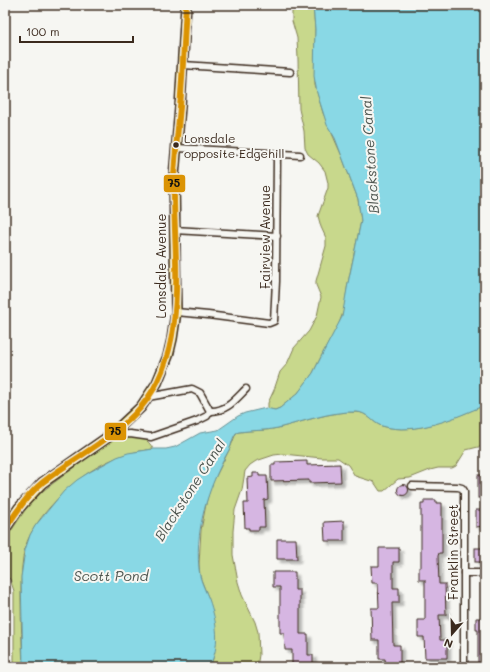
<svg xmlns="http://www.w3.org/2000/svg" width="490" height="672" viewBox="0 0 490 672" font-family="Mali,sans-serif">
<style>
.green{fill:#c8d88c;stroke:#828155}
.water{fill:#89d8e5;stroke:#6a9295}
.building{fill:#d6b6e2;stroke:#3b2a1e;filter:url(#shadow)}
.lines{fill:none;stroke-linecap:round;stroke-linejoin:round}
.street-casing{stroke:#3b2a1e;stroke-width:9}
.primary-casing{stroke:#3b2a1e;stroke-width:12}
.street{stroke:#f6f6f2;stroke-width:6}
.primary{stroke:#f5e382;stroke-width:9}
.bus-1-casing{stroke:#f6f6f2;stroke-width:9}
.bus-1{stroke:#db9304;stroke-width:6}
.bus-dot{fill:#3b2a1e;stroke:#f6f6f2;stroke-width:1.5}
.labels{text-anchor:middle;stroke-width:4;stroke-linejoin:round;paint-order:stroke}
.bus-label{font-size:12px;fill:#3b2a1e;stroke:#f6f6f2;text-anchor:start}
.street-label{font-size:13px;fill:#3b2a1e;stroke:#f6f6f2}
.water-label{font-size:14px;font-style:italic;fill:#4e5650;stroke:#f6f6f2}
.line-badge{stroke:#f6f6f2;stroke-width:1.5}
.pale-badge-label{font-size:11px;text-anchor:middle;font-weight:bold;fill:#111}
</style>
<defs>
<filter id="shadow"><feDropShadow dx="3.5" dy="3.5" stdDeviation="1" flood-color="#0004"/></filter>
</defs>
<rect width="100%" height="100%" fill="#f6f6f2"/>
<filter id="ink" filterUnits="userSpaceOnUse"><feTurbulence type="fractalNoise" baseFrequency=".025" numOctaves="2"/><feDisplacementMap in="SourceGraphic" scale="8" xChannelSelector="R" yChannelSelector="G"/><feConvolveMatrix kernelMatrix="1 2 1 2 8 2 1 2 1" color-interpolation-filters="sRGB"/></filter>
<g filter="url(#ink)">
<g class="green">
<path d="M292,5H313L315,29V85L323,113L341,154L358,199L361,221L348,283L344,310L338,326L324,351L313,373L305,384L298,393L280,408L275,410L268,409V403L274,390L280,372L287,364L294,348L309,331L317,316L321,297L316,285V281L326,246V238L321,227L318,216L328,188V183L325,171L319,163L308,154L305,148L304,131L299,109L298,59L297,38L292,21Z"/>
<path d="M485,405V447H478L466,450L456,466L452,468H438L430,470L410,478L398,479L384,491H380L374,482L355,476L348,465L338,458H322L283,454L274,455L256,461L250,465L245,471L242,490L235,510L233,531V555L238,582L242,595L255,622L258,632L259,655L257,667H209L213,659L208,597L200,577L199,564L201,530L207,499L212,484L231,446L236,433L239,432C252,430 266,431 278,428C302,422 332,411 356,412C368,412 372,423 382,426C416,436 455,417 485,405Z"/>
<path d="M125,431C136,433 149,439 153,449C109,454 79,475 50,507C38,521 28,534 24,552C21,568 21,584 21,600C21,622 22,645 23,667H14V591L10,579L5,577V540L29,504L44,490L122,432Z"/>
</g>
<path class="water" d="M313,5H485V405C455,418 415,436 382,426C372,423 368,412 356,412C331,411 302,422 278,428C266,431 252,430 239,432L236,433C232,438 232,445 229,450C208,487 193,533 200,576C202,584 206,592 209,599C217,622 221,646 209,667H23L21,577L25,550L30,535L35,526L64,491L77,480L88,473L117,457L128,453L153,449H166L175,447L200,433L218,430L238,416L245,413L266,408L275,410L280,408L298,393L313,373L324,351L342,317L348,283L361,221L358,199L335,138L327,125L317,93L314,76L315,29Z"/>
<g class="building">
<path d="M307,461V465L340,464L341,482L309,483V480L271,481V465H275V462Z"/>
<path d="M253,473H259V476H267L268,499L264,500L265,527H259V530H249V528H245L244,503H248L247,478L253,477Z"/>
<rect x="478" y="475" width="7" height="23"/>
<circle cx="403" cy="490" r="5.5"/>
<path d="M424,500H436V503H442V553H439L438,556L439,584H445L446,615H439L440,640H447V658H425L424,637H418V620H425V580H419V567H421V504H424Z"/>
<path d="M476,510H485V526L476,527Z"/>
<path d="M344,521V541H325L324,522Z"/>
<path d="M277,539H296L297,559H277Z"/>
<path d="M379,548H399V562H393V588H399V603H392L393,645H400V667H386L385,659H379V640H372L371,608H379L378,583H372L371,566H379Z"/>
<rect x="475" y="548" width="10" height="14"/>
<path d="M273,572H295V590H300V634H308V655H313V667H292V650H285L284,633H280V587H273Z"/>
<path d="M476,618H485V667H478V630H476Z"/>
</g>
<g class="lines">
<g class="street-casing">
<g id="street">
<path d="M183,65L290,72"/>
<path d="M177,148L300,155"/>
<path d="M174,230L277,236"/>
<path d="M176,312L208,315L269,323L274,321L276,281L277,154"/>
<path d="M210,411C226,412 235,400 246,389"/>
<path d="M111,435L130,434L151,437L197,421L207,416L210,411L200,393L192,389L148,397"/>
<path d="M412,486L458,487L462,488L464,491V667"/>
<path d="M464,573H485"/>
</g>
</g>
<g class="primary-casing">
<path id="primary" d="M5,529L19,508L42,483L111,435L141,407L157,383L168,356L172,339L176,312L174,176L180,107L186,5"/>
</g>
<use href="#street" class="street"/>
<use href="#primary" class="primary"/>
<g class="bus-1-casing">
<path id="bus-1" d="M5,529C16,513 27,495 43,482C75,457 114,439 141,407C192,347 172,249 174,177C175,154 178,130 180,107C183,73 184,39 186,5"/>
</g>
<use href="#bus-1" class="bus-1"/>
</g>
</g>
<circle class="bus-dot" cx="176" cy="145" r="3.5"/>
<g class="labels">
<g class="bus-label">
<text x="184" y="143">Lonsdale<tspan x="184" dy="15">opposite Edgehill</tspan></text>
</g>
<g class="street-label">
<text transform="translate(265 237) rotate(-90)" y="5">Fairview Avenue</text>
<text transform="translate(161 266) rotate(-90)" y="5">Lonsdale Avenue</text>
<text transform="translate(453 552) rotate(-90)" y="5">Franklin Street</text>
</g>
<g class="water-label">
<text transform="translate(370 155) rotate(-94)" y="5">Blackstone Canal</text>
<text transform="translate(190 490) rotate(-57)" y="5">Blackstone Canal</text>
<text x="111" y="581">Scott Pond</text>
</g>
</g>
<g class="line-badge">
<rect x="163" y="174" width="23" height="19" rx="4" fill="#db9304"/>
<rect x="104" y="422" width="23" height="19" rx="4" fill="#db9304"/>
</g>
<g class="pale-badge-label">
<text x="174" y="187">75</text>
<text x="115" y="435">75</text>
</g>
<rect width="490" height="672" fill="none" stroke="#f6f6f2" stroke-width="20"/>
<rect x="10" y="10" width="470" height="652" fill="none" stroke="#3b2a1e" stroke-width="1.5" filter="url(#ink)"/>
<g transform="translate(452 634) rotate(200)" stroke="#f6f6f2" stroke-width="3" paint-order="stroke">
<path d="M0-3L7 15L0 10L-7 15Z" fill="#3b2a1e"/>
<text y="-6" font-size="11" font-weight="bold" text-anchor="middle" fill="#3b2a1e">N</text>
</g>
<path d="M20 36v6h113v-6" fill="none" stroke="#3b2a1e" stroke-width="2"/>
<text x="26" y="36" font-size="12" fill="#3b2a1e" stroke="#f6f6f2" stroke-width="3" paint-order="stroke">100 m</text>
</svg>
